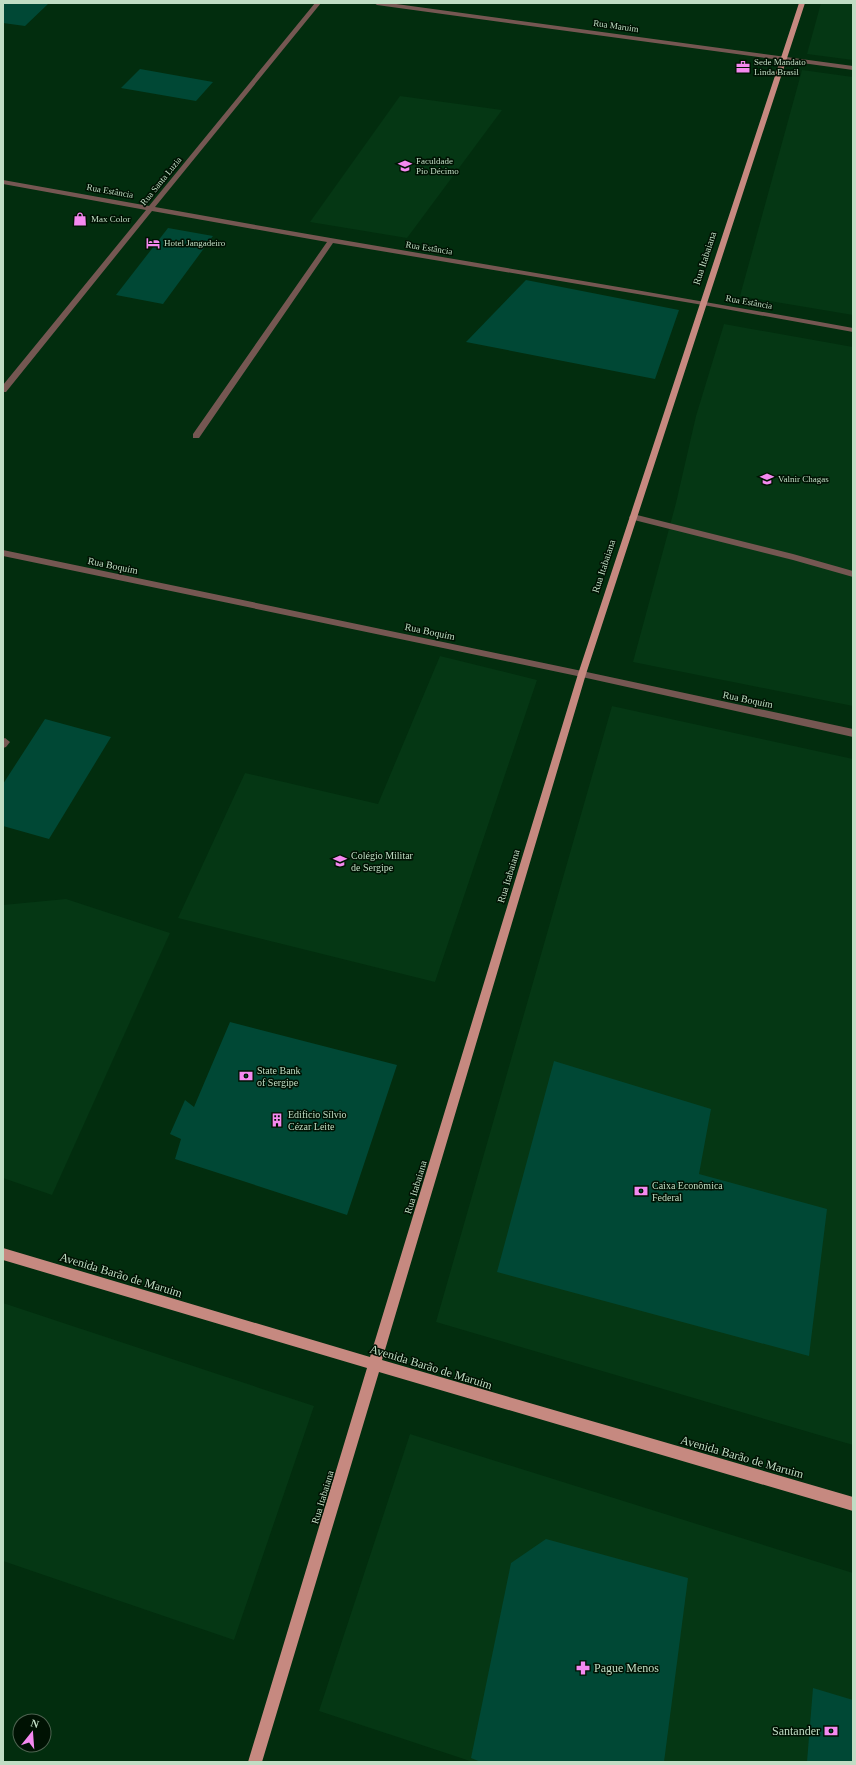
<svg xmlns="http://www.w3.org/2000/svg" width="856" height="1765" viewBox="0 0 856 1765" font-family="Georgia,serif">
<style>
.built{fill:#053714}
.building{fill:#004835}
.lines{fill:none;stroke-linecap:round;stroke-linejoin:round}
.minor{fill:#755752;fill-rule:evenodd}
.major{fill:#c68980;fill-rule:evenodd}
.labels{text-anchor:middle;stroke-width:3;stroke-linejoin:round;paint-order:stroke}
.far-street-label{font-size:9px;fill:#c0ddc4;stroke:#001203}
.far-poi-label{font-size:9px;fill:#c0ddc4;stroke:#001203;text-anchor:start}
.street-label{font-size:10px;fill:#c0ddc4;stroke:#001203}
.poi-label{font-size:10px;fill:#c0ddc4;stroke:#001203;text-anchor:start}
.near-street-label{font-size:12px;fill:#c0ddc4;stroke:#001203}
.near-poi-label{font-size:12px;fill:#c0ddc4;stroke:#001203;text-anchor:start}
</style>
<rect width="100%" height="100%" fill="#022d0e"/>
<g class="built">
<path d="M821,3H853V60L807,54Z"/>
<path d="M802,70L853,77V315L740,296Z"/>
<path d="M400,96L502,110L407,238L310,222Z"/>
<path d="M724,324L853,347V706L633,662L676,503L696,416Z"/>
<path d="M440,656L537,680L435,982L178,918L245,773L378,804Z"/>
<path d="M612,706L853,759V1445L436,1322Z"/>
<path d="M66,899L170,933L52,1195L3,1178V905Z"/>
<path d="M3,1303L314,1406L234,1640L3,1561Z"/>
<path d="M410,1434L853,1573V1762H473L319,1711Z"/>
</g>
<g class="building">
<path d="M3,3H49L25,26L3,23Z"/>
<path d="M140,69L213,82L196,101L121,88Z"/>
<path d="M168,228L213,236L163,304L116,295Z"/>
<path d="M526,280L679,310L655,379L466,342Z"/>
<path d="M45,719L111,737L49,839L3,826V784Z"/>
<path d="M230,1022L397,1065L347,1215L175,1159L181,1139L170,1134L185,1100L194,1107Z"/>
<path d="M554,1061L711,1109L699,1174L827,1209L809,1356L497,1272Z"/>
<path d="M546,1539L688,1578L664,1762H481L471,1758L511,1563Z"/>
<path d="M813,1688L853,1700V1762H807Z"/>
</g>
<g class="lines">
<g class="minor">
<path d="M315,3H321L155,207C387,249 621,286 853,328V332L703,305L333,243L199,438H193V434L327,242L152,211L6,392H3V385L146,210L3,184V180L149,206Z"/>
<path d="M374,3H389L853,66V70L377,5Z"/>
<path d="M633,514L793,554L853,571V577L793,560L630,519L629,517Z"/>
<path d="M3,550L582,671L853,729V737L582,677L3,556Z"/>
<path d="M5,738L10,742L6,747L3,748V739Z"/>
</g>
<path class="major" d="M799,3H805L586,674L382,1360L853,1497V1511L379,1372L262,1762H248L367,1368L3,1260V1248L370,1357L578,674Z"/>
</g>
<defs>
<g id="office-bare" transform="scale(1.08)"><path d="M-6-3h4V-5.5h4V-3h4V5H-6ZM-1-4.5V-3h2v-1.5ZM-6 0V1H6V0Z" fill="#f489f0" stroke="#001203" stroke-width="2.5" paint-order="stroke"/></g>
<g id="university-bare" transform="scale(1.08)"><path d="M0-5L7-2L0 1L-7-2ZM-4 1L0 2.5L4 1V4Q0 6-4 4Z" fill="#f489f0" stroke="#001203" stroke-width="2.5" paint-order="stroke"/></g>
<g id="shop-bare" transform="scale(1.08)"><path d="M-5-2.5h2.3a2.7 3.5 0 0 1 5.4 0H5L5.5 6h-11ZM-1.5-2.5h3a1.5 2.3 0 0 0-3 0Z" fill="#f489f0" stroke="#001203" stroke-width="2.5" paint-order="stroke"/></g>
<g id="hotel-bare" transform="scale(1.08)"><path d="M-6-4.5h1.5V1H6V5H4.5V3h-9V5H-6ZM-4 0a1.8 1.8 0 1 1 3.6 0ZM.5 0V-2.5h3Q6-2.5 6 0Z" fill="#f489f0" stroke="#001203" stroke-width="2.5" paint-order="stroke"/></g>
<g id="school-bare" transform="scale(1.08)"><path d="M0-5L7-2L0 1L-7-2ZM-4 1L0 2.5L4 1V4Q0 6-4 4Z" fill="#f489f0" stroke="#001203" stroke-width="2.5" paint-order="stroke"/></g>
<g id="bank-bare" transform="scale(1.08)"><path d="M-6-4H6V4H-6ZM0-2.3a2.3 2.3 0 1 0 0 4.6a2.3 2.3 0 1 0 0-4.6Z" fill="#f489f0" stroke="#001203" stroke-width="2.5" paint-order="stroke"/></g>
<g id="building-bare" transform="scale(1.08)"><path d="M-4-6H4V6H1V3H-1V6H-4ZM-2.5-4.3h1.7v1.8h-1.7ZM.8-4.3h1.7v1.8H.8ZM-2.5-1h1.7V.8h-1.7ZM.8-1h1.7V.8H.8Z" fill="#f489f0" stroke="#001203" stroke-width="2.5" paint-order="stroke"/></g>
<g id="pharmacy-bare" transform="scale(1.08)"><path d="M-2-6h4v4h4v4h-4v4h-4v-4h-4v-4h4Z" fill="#f489f0" stroke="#001203" stroke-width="2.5" paint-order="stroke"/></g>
</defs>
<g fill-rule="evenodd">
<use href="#office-bare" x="743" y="67"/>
<use href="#university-bare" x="405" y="166"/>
<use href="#shop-bare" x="80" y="219"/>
<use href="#hotel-bare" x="153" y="243"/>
<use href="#school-bare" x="767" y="479"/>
<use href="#university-bare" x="340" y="861"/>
<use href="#bank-bare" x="246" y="1076"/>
<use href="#building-bare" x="277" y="1120"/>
<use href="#bank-bare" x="641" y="1191"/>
<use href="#pharmacy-bare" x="583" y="1668"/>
<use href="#bank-bare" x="831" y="1731"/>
</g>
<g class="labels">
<g class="far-street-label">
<text transform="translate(616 26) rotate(8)" y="3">Rua Maruim</text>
<text transform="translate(161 181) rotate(-51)" y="3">Rua Santa Luzia</text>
<text transform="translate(110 191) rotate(10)" y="3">Rua Estância</text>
<text transform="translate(429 248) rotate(9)" y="3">Rua Estância</text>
<text transform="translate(749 302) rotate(10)" y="3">Rua Estância</text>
</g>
<g class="far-poi-label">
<text x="754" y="65">Sede Mandato<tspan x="754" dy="10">Linda Brasil</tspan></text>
<text x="416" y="164">Faculdade<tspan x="416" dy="10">Pio Décimo</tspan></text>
<text x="91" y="222">Max Color</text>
<text x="164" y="246">Hotel Jangadeiro</text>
<text x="778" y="482">Valnir Chagas</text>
</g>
<g class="street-label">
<text transform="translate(704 258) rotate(-72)" y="4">Rua Itabaiana</text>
<text transform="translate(113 565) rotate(12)" y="4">Rua Boquim</text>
<text transform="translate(603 566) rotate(-72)" y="4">Rua Itabaiana</text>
<text transform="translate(430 631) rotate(12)" y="4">Rua Boquim</text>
<text transform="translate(748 699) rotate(12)" y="4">Rua Boquim</text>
<text transform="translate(508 876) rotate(-73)" y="4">Rua Itabaiana</text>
<text transform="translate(415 1187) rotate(-73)" y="4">Rua Itabaiana</text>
<text transform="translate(322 1497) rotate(-73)" y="4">Rua Itabaiana</text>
</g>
<g class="poi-label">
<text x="351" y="859">Colégio Militar<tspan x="351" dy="12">de Sergipe</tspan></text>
<text x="257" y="1074">State Bank<tspan x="257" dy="12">of Sergipe</tspan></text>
<text x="288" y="1118">Edificio Sílvio<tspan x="288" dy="12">Cézar Leite</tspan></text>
<text x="652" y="1189">Caixa Econômica<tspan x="652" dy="12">Federal</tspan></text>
</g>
<g class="near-street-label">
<text transform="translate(121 1275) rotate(17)" y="4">Avenida Barão de Maruim</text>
<text transform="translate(431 1367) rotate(17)" y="4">Avenida Barão de Maruim</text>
<text transform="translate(742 1457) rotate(16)" y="4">Avenida Barão de Maruim</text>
</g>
<g class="near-poi-label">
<text x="594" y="1672">Pague Menos</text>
<text x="820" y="1735" text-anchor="end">Santander</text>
</g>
</g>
<rect width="856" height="1765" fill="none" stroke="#c0ddc4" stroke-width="8"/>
<g transform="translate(32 1733) rotate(17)"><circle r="19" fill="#001203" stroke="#4d6350"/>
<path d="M0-3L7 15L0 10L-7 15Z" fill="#f489f0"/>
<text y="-6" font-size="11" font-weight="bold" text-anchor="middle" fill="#c0ddc4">N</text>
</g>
</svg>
